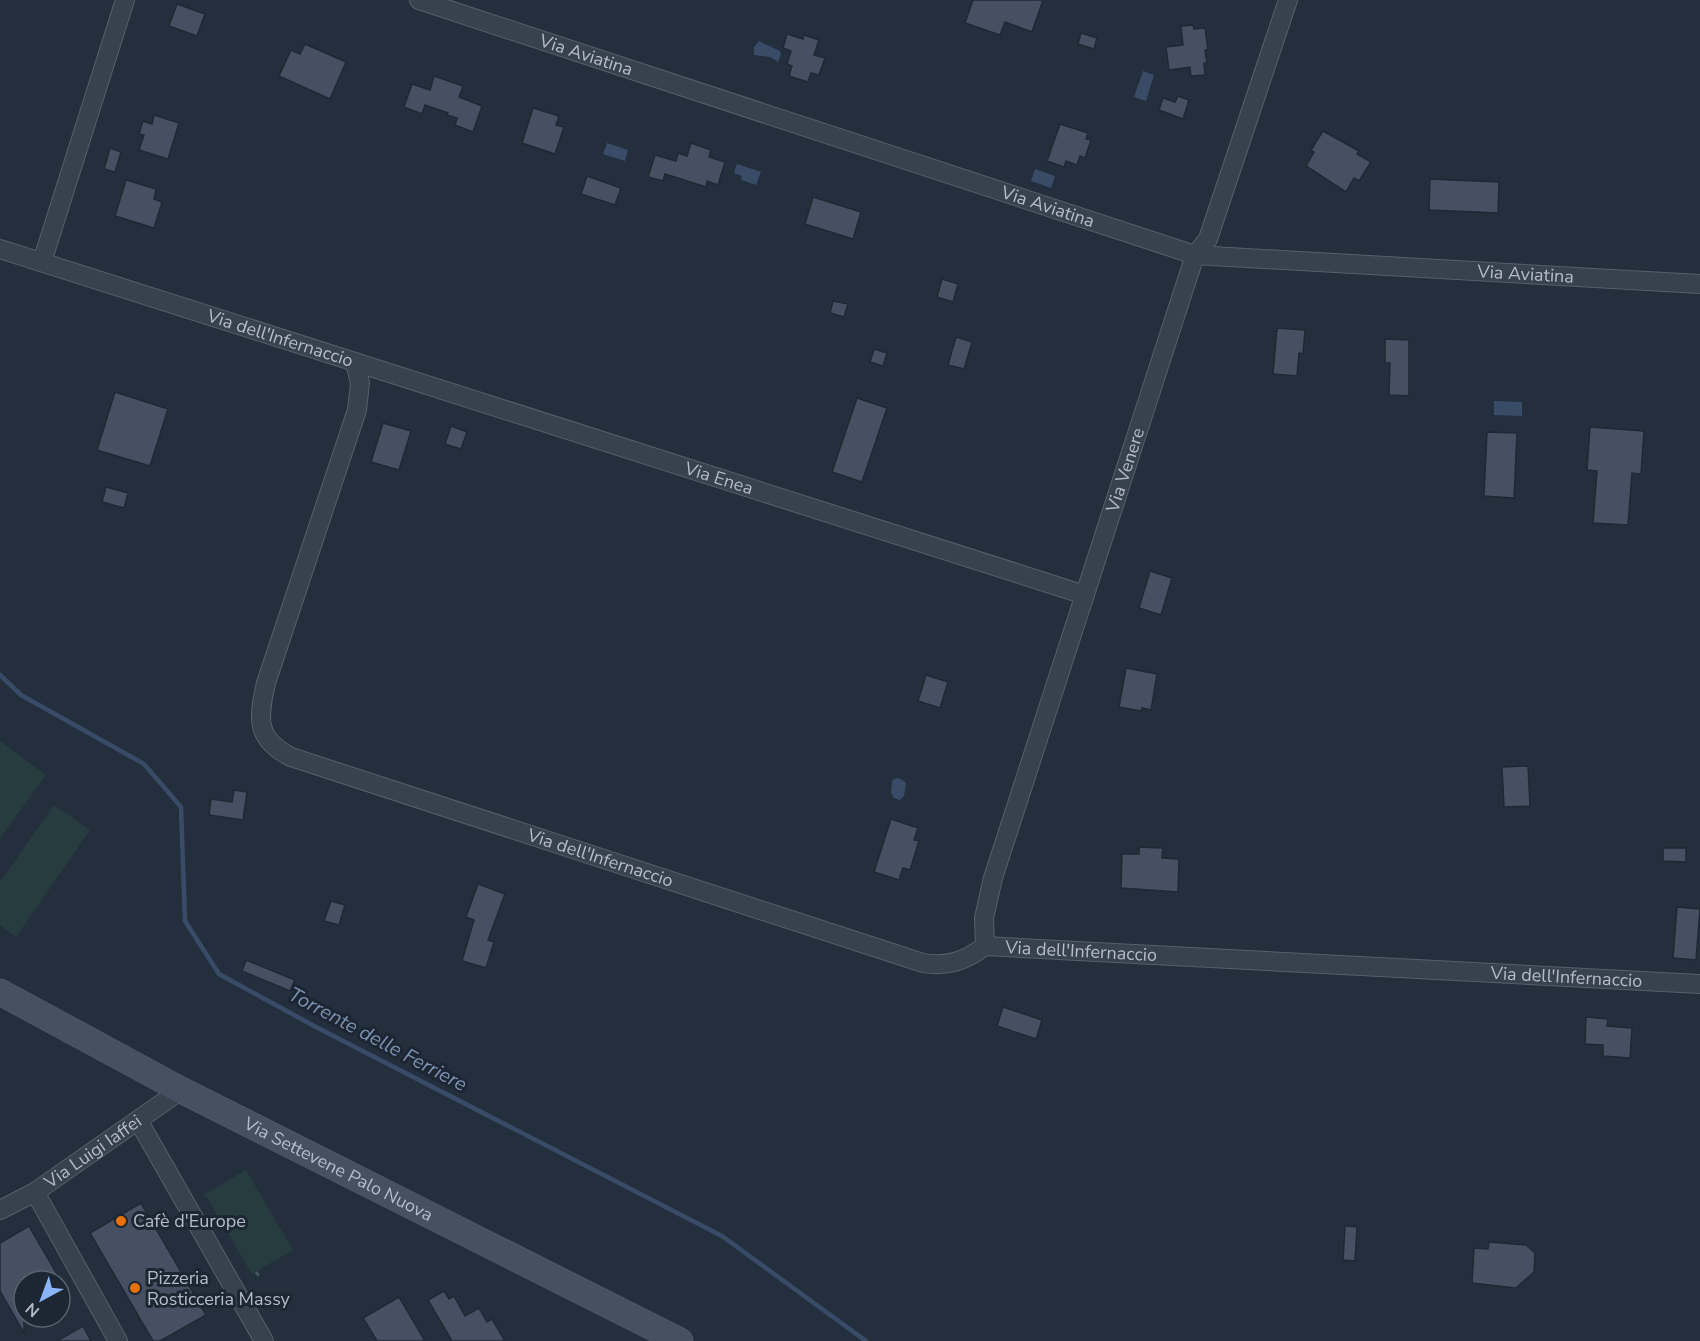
<svg xmlns="http://www.w3.org/2000/svg" width="1700" height="1341" viewBox="0 0 1700 1341" font-family="'Nunito Sans',sans-serif">
<style>
.green{fill:#263c3f}
.water{fill:#394c67}
.lines{fill:none;stroke-linecap:round;stroke-linejoin:round}
.stream{stroke:#394c67;stroke-width:4.5}
.building{fill:#455162;stroke:#1f2835;stroke-width:1.5}
.street-casing{stroke:#565f6c;stroke-width:20}
.secondary-casing{stroke:#565f6c;stroke-width:27}
.path{stroke:#44595c;stroke-width:3;stroke-dasharray:4.5 4.5;stroke-linecap:butt}
.street{stroke:#38414e;stroke-width:18}
.secondary{stroke:#465061;stroke-width:26}
.food-dot{fill:#e8710a;stroke:#1d2633;stroke-width:2}
.labels{text-anchor:middle;stroke-width:6;stroke-linejoin:round;paint-order:stroke}
.street-label{font-size:18px;fill:#b4bcc9;stroke:#1d2633}
.poi-label{font-size:18px;fill:#b4bcc9;stroke:#1d2633;text-anchor:start}
.water-label{font-size:20px;font-style:italic;fill:#7c92b1;stroke:#1d2633}
</style>
<rect width="100%" height="100%" fill="#242f3e"/>
<g class="green">
<path d="M0,741L46,775L0,838Z"/>
<path d="M54,805L90,830L16,937L0,925V882Z"/>
<path d="M246,1170L293,1250L252,1274L205,1194Z"/>
</g>
<g class="water">
<path d="M759,41L780,51L781,55L778,62L770,57L754,55V47Z"/>
<path d="M1143,71L1154,75L1146,101L1134,97Z"/>
<path d="M607,143L628,150L625,161L603,154Z"/>
<path d="M737,164L761,172L756,185L741,180L742,176L734,173Z"/>
<path d="M1035,169L1055,176L1051,188L1031,181Z"/>
<path d="M1494,401L1522,402V416L1494,415Z"/>
<path d="M896,778L901,779L906,783L904,796L900,800L894,798L891,793L892,781Z"/>
</g>
<g class="lines">
<path class="stream" d="M0,675L21,695L144,764L181,807L185,921L219,974L316,1027L722,1236L866,1341"/>
</g>
<g class="building">
<path d="M973,0H1043L1032,32L1005,22L1000,35L965,23Z"/>
<path d="M177,4L205,14L197,36L169,26Z"/>
<path d="M1193,25L1194,29L1205,28L1208,50H1205L1207,63H1204L1205,75L1191,76L1190,67L1169,70L1166,47L1183,45L1181,26Z"/>
<path d="M1081,33L1097,38L1094,49L1078,44Z"/>
<path d="M787,34L803,39L804,35L819,40L814,55L825,58L819,75L811,73L808,82L789,76L792,66L787,64L791,51L783,48Z"/>
<path d="M305,44L346,62L330,99L279,76L291,50L300,54Z"/>
<path d="M434,76L463,86L459,97L482,106L473,132L455,125L457,118L447,115L448,113L425,105L422,114L404,107L412,84L430,90Z"/>
<path d="M1178,96L1189,100L1183,119L1159,110L1163,98L1175,102Z"/>
<path d="M533,108L559,116L556,125L564,127L555,154L522,143Z"/>
<path d="M154,115L179,123L168,159L139,150L144,135L139,134L143,121L152,124Z"/>
<path d="M1060,124L1088,133L1086,139L1091,140L1085,158L1080,156L1077,165L1066,161L1064,167L1047,161Z"/>
<path d="M1323,131L1359,151L1357,154L1371,162L1359,181L1354,178L1346,192L1306,166L1314,152L1311,150Z"/>
<path d="M691,143L711,150L709,157L725,162L718,185L707,181L706,187L665,174L663,181L648,177L655,155L676,161L678,153L687,156Z"/>
<path d="M110,148L121,152L115,172L104,169Z"/>
<path d="M587,176L621,188L615,205L581,194Z"/>
<path d="M1430,179L1499,182L1498,213L1429,210Z"/>
<path d="M126,180L156,189L154,199L162,202L154,228L115,216Z"/>
<path d="M813,197L861,212L853,239L805,224Z"/>
<path d="M942,279L958,284L953,302L937,297Z"/>
<path d="M833,301L848,304L844,317L830,313Z"/>
<path d="M1277,328L1305,330L1303,354L1299,353L1297,376L1273,374Z"/>
<path d="M956,337L972,342L964,369L948,365Z"/>
<path d="M1385,339L1409,340V396L1389,395L1390,363H1385Z"/>
<path d="M874,349L887,353L883,366L870,362Z"/>
<path d="M115,392L168,409L150,466L97,450Z"/>
<path d="M857,398L887,408L862,482L832,472Z"/>
<path d="M383,423L411,431L399,470L371,462Z"/>
<path d="M451,426L467,432L461,449L445,444Z"/>
<path d="M1590,427L1644,431L1641,474L1632,473L1628,525L1593,523L1597,471L1587,470Z"/>
<path d="M1487,432L1517,433L1514,498L1484,496Z"/>
<path d="M106,487L128,493L124,508L102,502Z"/>
<path d="M1150,571L1172,578L1161,615L1139,608Z"/>
<path d="M1126,668L1157,674L1151,710L1142,708L1141,711L1119,707Z"/>
<path d="M926,675L948,682L940,708L918,701Z"/>
<path d="M1528,766L1530,806L1504,807L1502,767Z"/>
<path d="M234,790L247,792L243,820L209,815L211,799L232,802Z"/>
<path d="M891,819L918,828L914,840L919,841L910,870L903,868L899,880L874,872Z"/>
<path d="M1139,847L1163,848L1162,858L1179,859L1178,892L1121,888L1122,854H1139Z"/>
<path d="M1663,848H1686V862L1663,861Z"/>
<path d="M478,884L505,894L488,940L494,942L486,968L462,961L474,920L466,917Z"/>
<path d="M331,901L345,905L339,925L324,921Z"/>
<path d="M1677,907L1700,909L1696,960L1673,958Z"/>
<path d="M246,960L295,980L290,991L242,971Z"/>
<path d="M1003,1007L1042,1020L1036,1039L997,1026Z"/>
<path d="M1586,1017L1608,1019L1607,1026L1632,1028L1630,1058L1603,1056V1045L1585,1044Z"/>
<path d="M141,1203L206,1315L160,1341H153L90,1233Z"/>
<path d="M29,1226L61,1281H24V1333L0,1291V1243Z"/>
<path d="M1345,1226L1357,1227L1355,1261L1343,1260Z"/>
<path d="M1489,1242L1526,1245L1535,1253L1534,1272L1516,1288L1472,1283L1474,1248L1488,1249Z"/>
<path d="M444,1291L449,1299L454,1296L465,1316L479,1308L487,1322L492,1319L505,1341H452L428,1300Z"/>
<path d="M399,1297L425,1341H377L363,1318Z"/>
<path d="M83,1326L91,1341H57Z"/>
</g>
<g class="lines">
<g class="street-casing">
<g id="street">
<path id="s1" d="M419,0L1195,255L1700,284"/>
<path id="s2" d="M0,249L355,362L360,383L357,410L266,683C258,718 255,739 291,757L923,963C948,967 965,961 985,946L1700,984"/>
<path d="M42,262L125,0"/>
<path id="s3" d="M355,362L1085,595"/>
<path id="s4" d="M985,946L984,918L993,878L1195,255L1208,239L1288,0"/>
<path d="M138,1120L264,1341"/>
<path d="M35,1192L118,1341"/>
<path id="s5" d="M0,1210L35,1192L181,1090"/>
</g>
</g>
<g class="secondary-casing">
<g id="secondary">
<path id="s6" d="M0,992L181,1090L680,1341"/>
</g>
</g>
<path class="path" d="M256,1272L261,1279"/>
<use href="#street" class="street"/>
<use href="#secondary" class="secondary"/>
</g>
<g class="food-dot">
<circle cx="121" cy="1221" r="6"/>
<circle cx="135" cy="1288" r="6"/>
</g>
<g class="labels">
<g class="street-label">
<text dy="6" stroke="none"><textPath href="#s1" startOffset="176">Via Aviatina</textPath></text>
<text dy="6" stroke="none"><textPath href="#s1" startOffset="662">Via Aviatina</textPath></text>
<text dy="6" stroke="none"><textPath href="#s1" startOffset="1148">Via Aviatina</textPath></text>
<text dy="6" stroke="none"><textPath href="#s2" startOffset="294">Via dell'Infernaccio</textPath></text>
<text dy="6" stroke="none"><textPath href="#s4" startOffset="498">Via Venere</textPath></text>
<text dy="6" stroke="none"><textPath href="#s3" startOffset="382">Via Enea</textPath></text>
<text dy="6" stroke="none"><textPath href="#s2" startOffset="1122">Via dell'Infernaccio</textPath></text>
<text dy="6" stroke="none"><textPath href="#s2" startOffset="1624">Via dell'Infernaccio</textPath></text>
<text dy="6" stroke="none"><textPath href="#s2" startOffset="2110">Via dell'Infernaccio</textPath></text>
<text dy="6" stroke="none"><textPath href="#s5" startOffset="110">Via Luigi Iaffei</textPath></text>
<text dy="6" stroke="none"><textPath href="#s6" startOffset="382">Via Settevene Palo Nuova</textPath></text>
</g>
<g class="poi-label">
<text x="133" y="1227">Cafè d'Europe</text>
<text x="147" y="1284">Pizzeria<tspan x="147" dy="21">Rosticceria Massy</tspan></text>
</g>
<g class="water-label">
<text transform="translate(378 1039) rotate(28)" y="7">Torrente delle Ferriere</text>
</g>
</g>
<g transform="translate(42 1299) rotate(221)"><circle r="28" fill="#1d2633" stroke="#59626f" stroke-width="1.5"/>
<path d="M0-4.5L10 22L0 15L-10 22Z" fill="#8ab4f8"/>
<text y="-9" font-size="16" font-weight="bold" text-anchor="middle" fill="#b4bcc9">N</text>
</g>
</svg>
